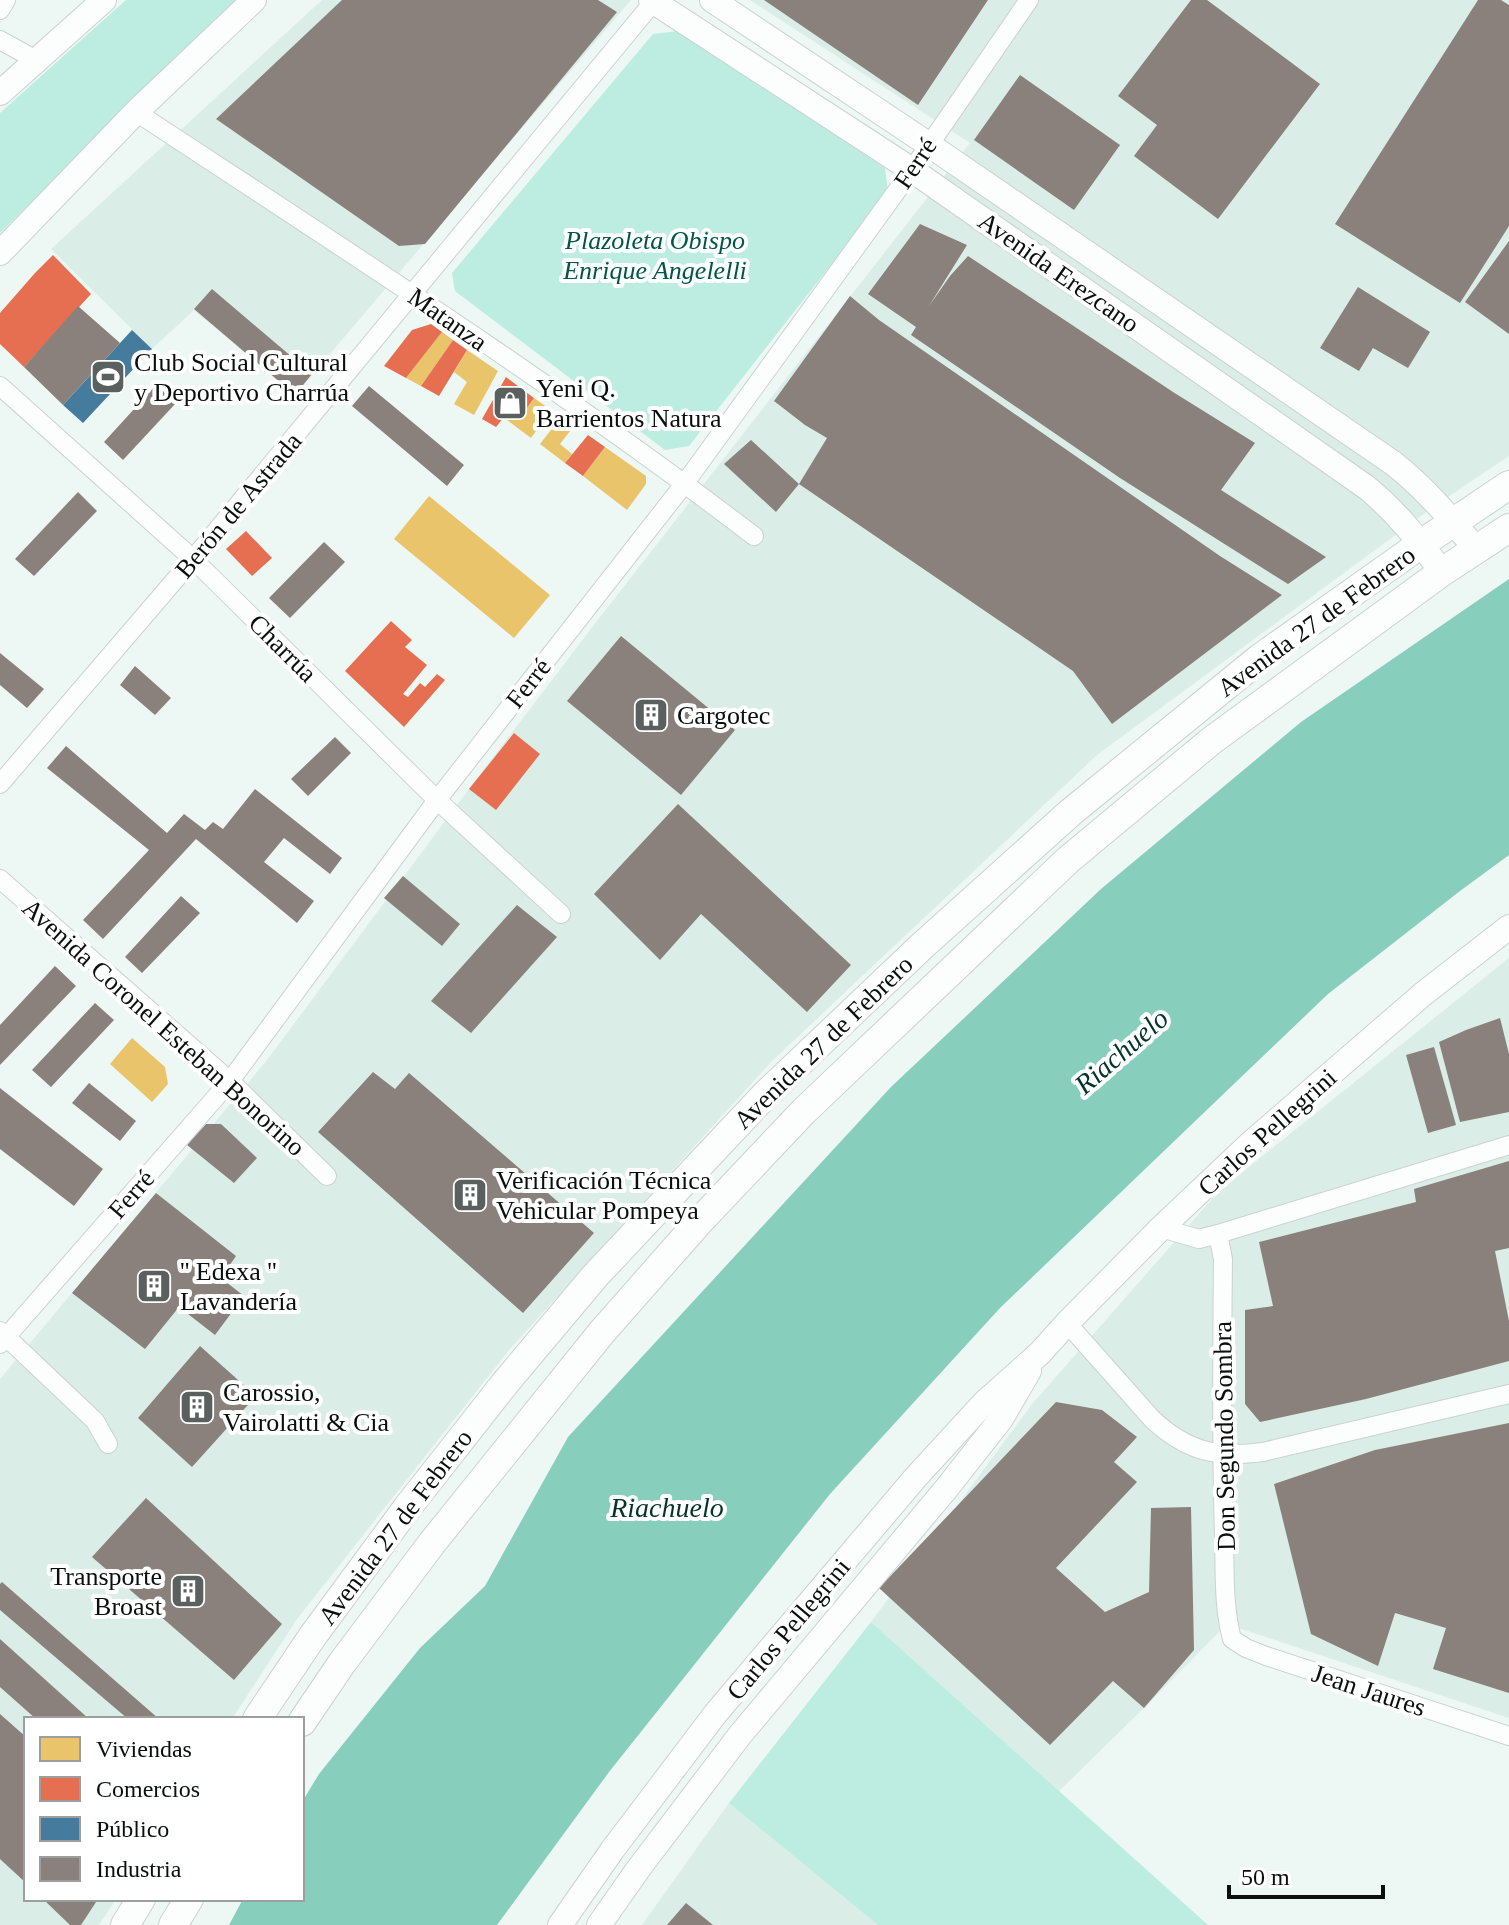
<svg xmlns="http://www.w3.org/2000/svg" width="1509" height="1925" viewBox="0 0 1509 1925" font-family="Georgia,serif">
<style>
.built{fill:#daede7}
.green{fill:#bcede0}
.water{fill:#88cebc}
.homes{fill:#e9c46a}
.shops{fill:#e76f51}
.public{fill:#457b9d}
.industry{fill:#8a817c}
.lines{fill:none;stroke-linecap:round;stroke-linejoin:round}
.street-casing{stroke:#cbd2d0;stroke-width:20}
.secondary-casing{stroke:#cbd2d0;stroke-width:26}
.primary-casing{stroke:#cbd2d0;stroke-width:30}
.street{stroke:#fcfefd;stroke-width:18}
.secondary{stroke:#fcfefd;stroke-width:24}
.primary{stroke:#fcfefd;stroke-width:28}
.labels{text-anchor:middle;stroke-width:8;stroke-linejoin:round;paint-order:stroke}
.street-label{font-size:26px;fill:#090f0d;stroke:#fff}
.park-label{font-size:26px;font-style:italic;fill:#005647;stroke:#fff}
.poi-label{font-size:26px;fill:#090f0d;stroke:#fff;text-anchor:start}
.water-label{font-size:28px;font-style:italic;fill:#05342a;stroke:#fff}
</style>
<rect width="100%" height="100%" fill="#edf7f4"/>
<g class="built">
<path d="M322,0H631L295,395L194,310L152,349L51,249Z"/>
<path d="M750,0H1509V456L1436,505L1097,755L772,1061L509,1350L297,1619L232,1719H26V1899H116L99,1925H0V1379L267,1060L469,789L597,621L970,143Z"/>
<path d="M1509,958V1718L1227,1624L1147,1705L1059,1791L871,1622L1033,1403L1219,1191Z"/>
<path d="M729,1803L878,1925H642Z"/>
</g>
<g class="green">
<path d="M126,0H237L0,233V113Z"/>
<path d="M677,31L885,168L888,192L689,446L665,450L455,291L452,273L653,34Z"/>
<path d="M871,1622L1208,1925H878L729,1803Z"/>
</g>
<path class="water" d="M1509,579V855L1460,891L1328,994L1000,1308L830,1494L609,1772L497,1925H229L243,1899H302V1802L319,1774L420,1648L485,1586L568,1437L891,1087L1101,889L1301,722Z"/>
<g class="homes">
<path d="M442,332L453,340L421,386L406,378Z"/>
<path d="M467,350L498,371L474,415L454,404L467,382L454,372Z"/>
<path d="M534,398L551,410L531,438L507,420L513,411L521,416Z"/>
<path d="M561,417L574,426L560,444L572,454L565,463L540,444Z"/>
<path d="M605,447L646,476V484L627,510L583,476Z"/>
<path d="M429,496L550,595L514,638L394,539Z"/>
<path d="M132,1038L165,1067L168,1084L152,1102L110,1064Z"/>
</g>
<g class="shops">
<path d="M53,255L91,294L24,367L0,344V313L35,273Z"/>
<path d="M431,324L442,332L406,378L384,366L412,330Z"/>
<path d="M453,340L467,350L439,396L421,386Z"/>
<path d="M506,377L534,398L521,416L513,411L507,420L504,417L496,427L482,419Z"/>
<path d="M588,435L605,447L583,476L565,463Z"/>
<path d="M246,531L272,558L252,576L226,549Z"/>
<path d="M391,621L412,640L405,647L427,665L403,694L408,697L420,683L425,687L437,674L445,680L404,727L345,671Z"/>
<path d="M514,733L540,754L496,810L469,789Z"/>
</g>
<path class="public" d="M132,330L152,349L83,423L63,405Z"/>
<g class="industry">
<path d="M342,0H598L617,12L425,244L399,246L216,119Z"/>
<path d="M764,0H988L918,105Z"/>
<path d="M1191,0H1207L1320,84L1218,219L1134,156L1157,125L1118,96Z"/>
<path d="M1478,0H1501L1509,5V226L1460,303L1335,224Z"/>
<path d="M1020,75L1120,145L1074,210L974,140Z"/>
<path d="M920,224L967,245L929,306L950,276L968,256L1173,392L1255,443L1221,490L1326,557L1288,584L1120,478L911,335L916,327L868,294Z"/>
<path d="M1509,241V334L1465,302Z"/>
<path d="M1358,287L1430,332L1408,368L1373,348L1359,371L1320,348Z"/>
<path d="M212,289L312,374L295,395L194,309Z"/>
<path d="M850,296L879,320L1220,556L1282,595L1112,724L1073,671L799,484L776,512L724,464L751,440L799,484L827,438L805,425L774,401Z"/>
<path d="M78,306L120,343L63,405L24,367Z"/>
<path d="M156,385L176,403L123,460L104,442Z"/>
<path d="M369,386L464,465L447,486L352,406Z"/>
<path d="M78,492L97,511L34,576L15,559Z"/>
<path d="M324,542L345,562L290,618L269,598Z"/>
<path d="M621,636L735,730L681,795L567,701Z"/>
<path d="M0,653L44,689L27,708L0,685Z"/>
<path d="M135,666L171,698L155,715L120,685Z"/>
<path d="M335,737L351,753L308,796L291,779Z"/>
<path d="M66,746L167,833L184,814L205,830L213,822L223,829L255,789L342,858L330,874L284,838L264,862L314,901L297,923L196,839L103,939L83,920L149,850L47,768Z"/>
<path d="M678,804L851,965L807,1012L701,914L660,960L594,894Z"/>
<path d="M403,876L460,924L442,946L384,898Z"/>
<path d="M181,896L200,913L142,973L125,957Z"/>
<path d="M517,905L557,937L471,1033L431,1001Z"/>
<path d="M55,966L76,986L0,1065V1025Z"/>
<path d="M95,1003L114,1020L51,1087L32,1070Z"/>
<path d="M1500,1018L1509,1054V1112L1460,1122L1439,1042L1466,1030Z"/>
<path d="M1434,1047L1456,1125L1428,1133L1406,1055Z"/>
<path d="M373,1072L395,1089L409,1073L594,1233L523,1313L318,1132Z"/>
<path d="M89,1083L136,1121L120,1141L72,1103Z"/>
<path d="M0,1088L103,1169L74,1206L0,1149Z"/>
<path d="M206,1124H221L257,1158L234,1183L187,1145Z"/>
<path d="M1509,1161V1248L1495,1251L1509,1321V1361L1366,1399L1260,1422L1245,1404V1310L1273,1306L1259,1242L1416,1202L1414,1189Z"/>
<path d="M156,1193L236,1256L221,1278L244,1296L215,1335L179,1307L145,1349L72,1293Z"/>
<path d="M200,1346L256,1396L192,1467L138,1418Z"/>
<path d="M1056,1402L1102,1410L1137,1437L1114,1462L1137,1482L1056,1568L1105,1612L1149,1592L1151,1508L1191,1507L1194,1650L1144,1708L1113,1681L1050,1745L879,1588Z"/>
<path d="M1509,1423V1693L1433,1669L1446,1628L1395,1613L1378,1666L1311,1634L1274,1484L1375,1450Z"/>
<path d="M146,1498L282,1624L234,1680L92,1557Z"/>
<path d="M2,1582L159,1719H128L0,1610V1584Z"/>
<path d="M0,1639L89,1719H36L0,1687Z"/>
<path d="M0,1714L26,1737V1883L0,1859Z"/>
<path d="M43,1899H98L81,1925H70Z"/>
<path d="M686,1903L713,1925H667Z"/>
</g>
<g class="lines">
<g class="street-casing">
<g id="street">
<path d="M0,10L6,0"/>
<path d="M0,40L36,60"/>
<path d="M136,112C344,249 555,384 754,536"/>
<path d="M0,386L193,559L437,800L561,914"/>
<path d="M0,784L193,559L655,0"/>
<path d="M0,879L230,1081L327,1176"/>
<path d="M1161,1228L1199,1239L1218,1234L1509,1145"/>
<path d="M1218,1234L1223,1259C1222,1351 1221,1443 1224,1535C1225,1569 1223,1606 1232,1639L1246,1648L1266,1656L1509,1736"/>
<path d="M1067,1323L1153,1420C1188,1452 1217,1458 1263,1452L1509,1394"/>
<path d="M0,1331L95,1421L108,1444"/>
<path d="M0,1344L230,1081L437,800L685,483L912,170L1029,0"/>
</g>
</g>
<g class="secondary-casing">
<g id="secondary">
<path d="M651,0L912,170L1366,487C1398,513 1418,540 1442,572"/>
<path d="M712,0L928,144L1393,463C1425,488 1450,518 1476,549"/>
<path d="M0,93L104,0"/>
<path d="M0,253L136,112L254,0"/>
<path d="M560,1925L613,1849L716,1713L916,1477L983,1404L1040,1353L1067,1323L1161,1228L1252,1142L1423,994L1509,927"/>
<path d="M599,1925L639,1868L740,1735L946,1489L1001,1419L1029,1371"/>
</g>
</g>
<g class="primary-casing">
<g id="primary">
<path d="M257,1719L312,1637L407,1508L506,1382L595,1276L765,1095L922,946L1071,812L1260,658L1421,544L1509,485"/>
<path d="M302,1722L342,1663L432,1543L602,1332L698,1223L804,1111L1068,860L1211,741L1442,572L1509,528"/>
<path d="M125,1925L141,1899"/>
<path d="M173,1925L189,1899"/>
</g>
</g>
<use href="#street" class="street"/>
<use href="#secondary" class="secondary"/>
<use href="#primary" class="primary"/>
</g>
<defs>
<g id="stadium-square" transform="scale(1.8)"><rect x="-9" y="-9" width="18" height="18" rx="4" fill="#59605e" stroke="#fff"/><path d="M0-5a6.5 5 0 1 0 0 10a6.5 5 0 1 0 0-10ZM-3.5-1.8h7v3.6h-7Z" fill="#fff"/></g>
<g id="shop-square" transform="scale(1.8)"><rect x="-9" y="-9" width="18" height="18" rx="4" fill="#59605e" stroke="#fff"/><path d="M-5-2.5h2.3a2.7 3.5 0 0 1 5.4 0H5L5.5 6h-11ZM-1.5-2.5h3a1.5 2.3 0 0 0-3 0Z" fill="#fff"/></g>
<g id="building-square" transform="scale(1.8)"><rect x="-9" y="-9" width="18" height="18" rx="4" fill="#59605e" stroke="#fff"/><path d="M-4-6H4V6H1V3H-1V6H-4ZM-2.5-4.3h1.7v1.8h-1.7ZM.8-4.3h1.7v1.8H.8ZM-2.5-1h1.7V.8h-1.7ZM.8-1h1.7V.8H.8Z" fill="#fff"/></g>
</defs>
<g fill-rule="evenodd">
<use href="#stadium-square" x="108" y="377"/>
<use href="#shop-square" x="510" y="403"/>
<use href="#building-square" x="651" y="715"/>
<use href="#building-square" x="470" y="1195"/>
<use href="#building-square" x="154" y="1286"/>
<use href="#building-square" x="197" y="1407"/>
<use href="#building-square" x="188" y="1591"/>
</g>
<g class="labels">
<g class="street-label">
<text transform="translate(915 163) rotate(-56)" y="9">Ferré</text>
<text transform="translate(1059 272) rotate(35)" y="9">Avenida Erezcano</text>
<text transform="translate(448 319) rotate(35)" y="9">Matanza</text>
<text transform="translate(238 505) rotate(-50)" y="9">Berón de Astrada</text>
<text transform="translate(1316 621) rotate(-36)" y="9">Avenida 27 de Febrero</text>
<text transform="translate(283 648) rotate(45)" y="9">Charrúa</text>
<text transform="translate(528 683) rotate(-52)" y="9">Ferré</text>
<text transform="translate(164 1027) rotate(42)" y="9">Avenida Coronel Esteban Bonorino</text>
<text transform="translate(823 1042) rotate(-44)" y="9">Avenida 27 de Febrero</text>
<text transform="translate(1267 1132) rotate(-42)" y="9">Carlos Pellegrini</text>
<text transform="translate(131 1194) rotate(-49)" y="9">Ferré</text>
<text transform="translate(1224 1436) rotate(-91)" y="9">Don Segundo Sombra</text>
<text transform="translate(395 1527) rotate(-53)" y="9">Avenida 27 de Febrero</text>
<text transform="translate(788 1629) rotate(-50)" y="9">Carlos Pellegrini</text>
<text transform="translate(1369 1690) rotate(18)" y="9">Jean Jaures</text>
</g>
<g class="park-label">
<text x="655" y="249">Plazoleta Obispo<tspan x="655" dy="30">Enrique Angelelli</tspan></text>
</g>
<g class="poi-label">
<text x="134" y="371">Club Social Cultural<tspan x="134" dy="30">y Deportivo Charrúa</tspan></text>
<text x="536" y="397">Yeni Q.<tspan x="536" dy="30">Barrientos Natura</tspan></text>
<text x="677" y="724">Cargotec</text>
<text x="496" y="1189">Verificación Técnica<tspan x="496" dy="30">Vehicular Pompeya</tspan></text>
<text x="180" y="1280">'' Edexa ''<tspan x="180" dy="30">Lavandería</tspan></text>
<text x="223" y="1401">Carossio,<tspan x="223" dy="30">Vairolatti &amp; Cia</tspan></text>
<text x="162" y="1585" text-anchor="end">Transporte<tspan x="162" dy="30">Broast</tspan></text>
</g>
<g class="water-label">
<text transform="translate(1121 1051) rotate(-41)" y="10">Riachuelo</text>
<text x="667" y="1517">Riachuelo</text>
</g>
</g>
<rect x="24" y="1717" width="280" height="184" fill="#ffffff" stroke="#9d9f9e" stroke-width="2"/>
<rect x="40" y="1737" width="40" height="24" fill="#e9c46a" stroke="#9d9f9e" stroke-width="2"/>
<text x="96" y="1757" font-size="24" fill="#090f0d">Viviendas</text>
<rect x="40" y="1777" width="40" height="24" fill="#e76f51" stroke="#9d9f9e" stroke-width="2"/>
<text x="96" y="1797" font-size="24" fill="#090f0d">Comercios</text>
<rect x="40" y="1817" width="40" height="24" fill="#457b9d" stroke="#9d9f9e" stroke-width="2"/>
<text x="96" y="1837" font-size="24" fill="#090f0d">Público</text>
<rect x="40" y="1857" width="40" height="24" fill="#8a817c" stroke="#9d9f9e" stroke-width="2"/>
<text x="96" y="1877" font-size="24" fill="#090f0d">Industria</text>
<path d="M1229 1885v12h154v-12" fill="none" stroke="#090f0d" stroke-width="4"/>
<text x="1241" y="1885" font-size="24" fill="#090f0d" stroke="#ffffff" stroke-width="6" paint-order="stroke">50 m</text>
</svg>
